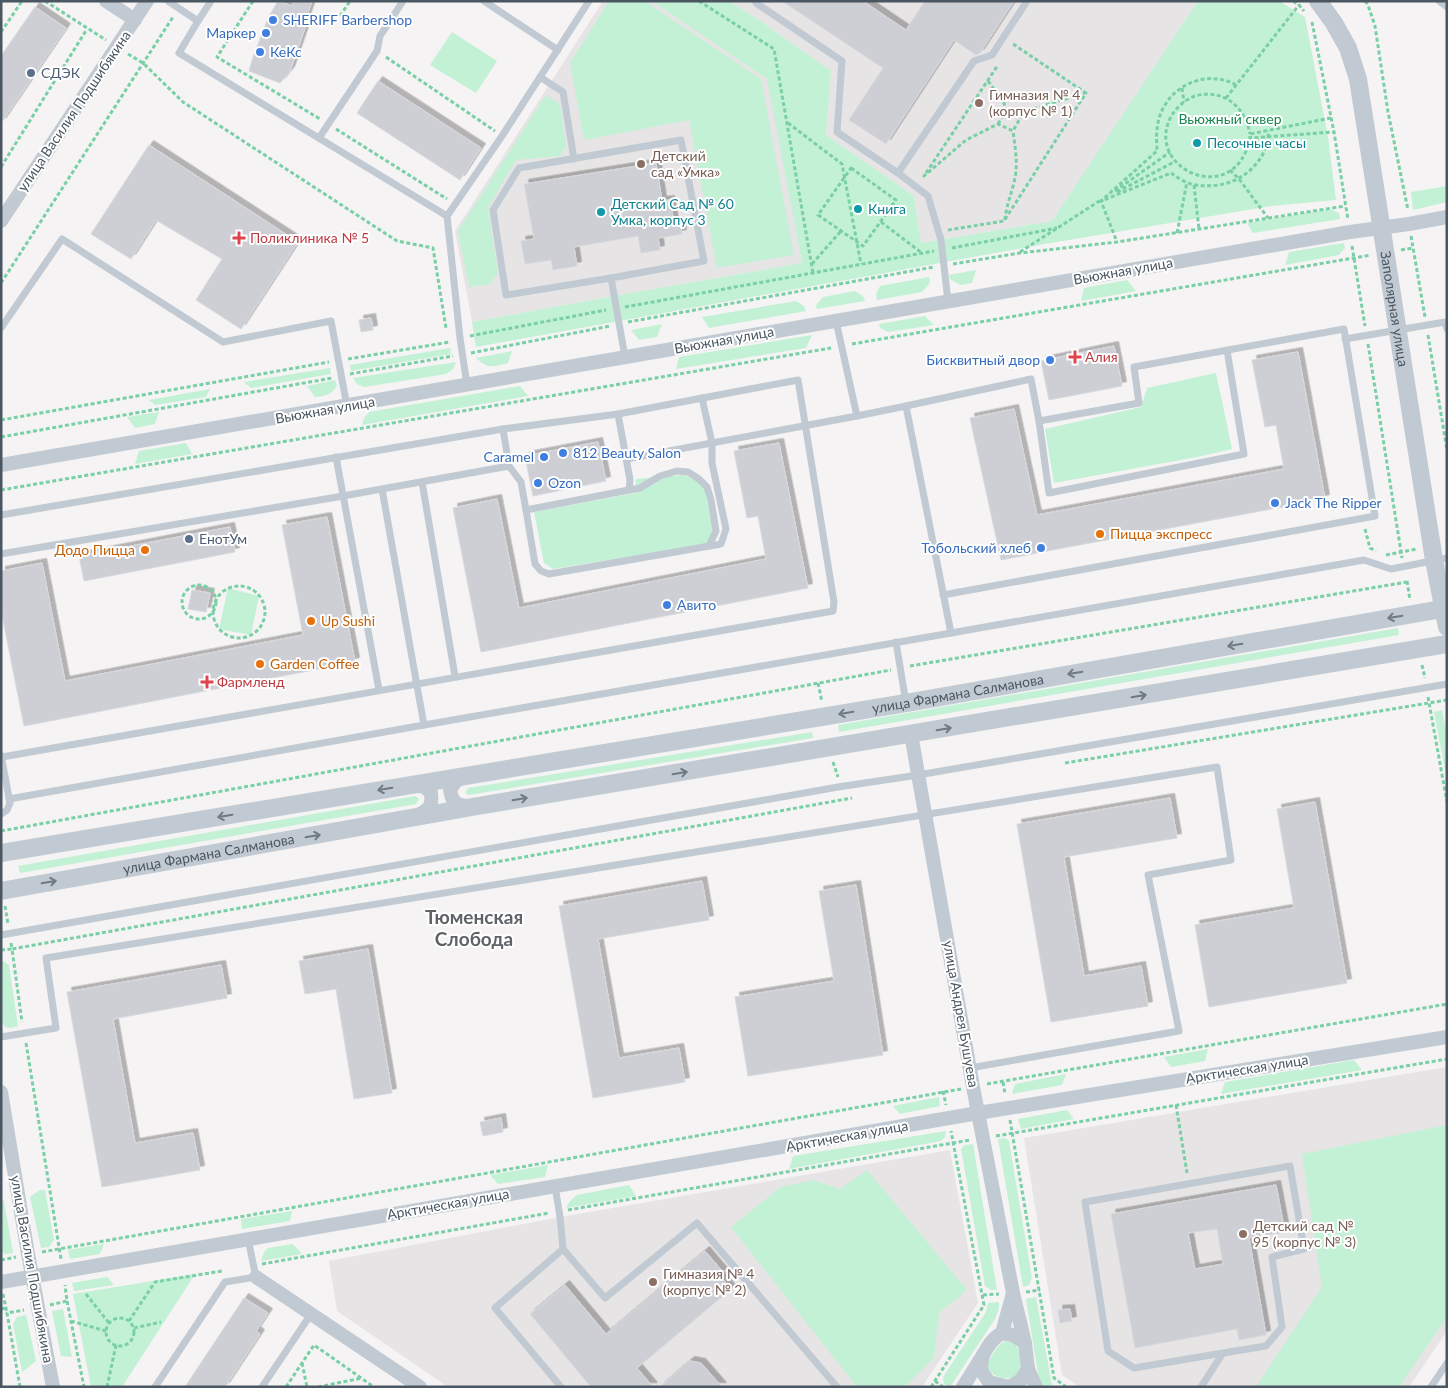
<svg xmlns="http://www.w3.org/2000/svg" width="1448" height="1388" viewBox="0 0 1448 1388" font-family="Lato,sans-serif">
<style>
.education{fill:#e6e4e5}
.green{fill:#c3f1d5}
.building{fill:#cdcfd5;stroke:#d7d9de;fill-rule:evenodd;filter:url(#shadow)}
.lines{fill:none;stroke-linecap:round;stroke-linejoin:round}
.path{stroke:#7ad0a6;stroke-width:3;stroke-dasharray:4 2.5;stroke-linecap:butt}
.service{stroke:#c1cad2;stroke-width:7}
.minor{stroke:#c1cad2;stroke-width:14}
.tertiary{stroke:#c1cad2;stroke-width:18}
.oneway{stroke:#6e7983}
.shop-dot{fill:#3f7fe0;stroke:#fff;stroke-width:2}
.service-dot{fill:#5c6f8a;stroke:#fff;stroke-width:2}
.education-dot{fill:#8d6e63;stroke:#fff;stroke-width:2}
.culture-dot{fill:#0f9aa8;stroke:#fff;stroke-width:2}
.health-dot{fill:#e0444e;stroke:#fff;stroke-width:2}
.food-dot{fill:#e8710a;stroke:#fff;stroke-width:2}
.labels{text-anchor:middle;stroke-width:4;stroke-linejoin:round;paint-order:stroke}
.shop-label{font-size:14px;fill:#366cbe;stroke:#fff;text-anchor:start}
.service-label{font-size:14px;fill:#4e5e75;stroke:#fff;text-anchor:start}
.education-label{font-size:14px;fill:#785e54;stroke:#fff;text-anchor:start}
.street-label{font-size:14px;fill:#4a5661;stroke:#fff}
.park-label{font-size:14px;fill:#17864f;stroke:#fff}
.culture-label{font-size:14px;fill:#0d838f;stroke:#fff;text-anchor:start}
.health-label{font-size:14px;fill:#be3a42;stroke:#fff;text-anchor:start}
.food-label{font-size:14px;fill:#c56008;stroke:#fff;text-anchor:start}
.district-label{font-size:19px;font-weight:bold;fill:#5f6368;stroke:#fff}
</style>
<defs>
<filter id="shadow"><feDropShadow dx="4.5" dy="-4.5" stdDeviation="0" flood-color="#0004"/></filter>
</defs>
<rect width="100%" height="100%" fill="#f5f3f3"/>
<g class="education">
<path d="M603,1H652L768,79L802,263L614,296L472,322L455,231Z"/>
<path d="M729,1H1198L1052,221L921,243L914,196L826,135L831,71L762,22Z"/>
<path d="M1447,1067V1331L1409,1387H1080L1062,1375L1024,1138Z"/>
<path d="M950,1150L978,1303L922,1387H448L337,1311L329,1261L560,1217Z"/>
</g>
<g class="green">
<path d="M609,1H645L761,79L794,255L717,268L689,120L584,140L570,63Z"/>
<path d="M652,1H729L762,22L831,71L826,135L914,196L921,243L1052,221L1198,1H1279L1305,17L1328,137L1336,200L1271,206L1045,244L476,347L472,322L614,296L802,263L767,79Z"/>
<path d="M452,32L497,61L476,93L430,65Z"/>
<path d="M546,95L560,104L566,146L560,156L516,160L488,208L498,273L490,284L469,287L458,231Z"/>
<path d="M1447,186V202L1413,210L1411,192Z"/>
<path d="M1330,209L1339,213L1340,219L1253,233L1247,223Z"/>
<path d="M1344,243L1345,248L1339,255L1285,265L1289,252Z"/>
<path d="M976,270L972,283L960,285L950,279L949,275Z"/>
<path d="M929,277L930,283L922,292L877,300L876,294L880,286Z"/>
<path d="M1127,280L1136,291L1081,301L1084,288Z"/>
<path d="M855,291L863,296L865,301L817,309L816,305L823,297Z"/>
<path d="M796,301L804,306L806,311L709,328L702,317Z"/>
<path d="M925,316L934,325L888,332L880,328L879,324Z"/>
<path d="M662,324L657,337L639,340L631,330Z"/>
<path d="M812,335L806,348L676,369L679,357Z"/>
<path d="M450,348L451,354L351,371L350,365Z"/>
<path d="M512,351L508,363C493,367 488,369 476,358Z"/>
<path d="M456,362L453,369L446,374L364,387L357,384L353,378Z"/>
<path d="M330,368L331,374L251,388L244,382Z"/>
<path d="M1216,373L1232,449L1197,457L1054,483L1045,429L1141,407L1147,388Z"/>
<path d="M335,380L337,386C331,395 325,396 315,397L307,386Z"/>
<path d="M520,386L528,396L362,425L364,418L369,412Z"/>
<path d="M210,389L206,397L155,405L149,400Z"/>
<path d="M159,412L155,424L135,428L127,417Z"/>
<path d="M186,443L192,454L135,464L139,451Z"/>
<path d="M684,475L699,482L705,488L712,524V536L707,544L553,569L544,563L534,512L635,493L636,479Z"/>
<path d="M228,588L259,596L251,635L219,629Z"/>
<path d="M1398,628L1399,635L839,732L838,725Z"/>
<path d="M1442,710L1447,736V780L1434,712Z"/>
<path d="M812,732L813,738L469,795L465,793L468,788Z"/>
<path d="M415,796L419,799L416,804L20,873L18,866Z"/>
<path d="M1,960L9,965L18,1026L11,1028L5,1027L2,1022Z"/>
<path d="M1208,1049L1205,1061L1171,1067L1164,1057Z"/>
<path d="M1354,1060L1362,1070L1221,1094L1225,1082Z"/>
<path d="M1066,1074L1062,1085L1012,1094L1015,1084Z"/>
<path d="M939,1097L940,1106L900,1114L893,1106Z"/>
<path d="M1067,1110L1074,1119L1021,1129L1018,1119Z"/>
<path d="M1447,1125V1317L1399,1387H1256L1322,1287L1302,1154Z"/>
<path d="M946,1131L945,1137L941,1141L789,1169L793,1156Z"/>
<path d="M1005,1138L1009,1141L1032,1278L1029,1285L1023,1287L998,1139Z"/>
<path d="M973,1144L997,1290H991L985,1286L961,1149L965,1145Z"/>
<path d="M548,1165L545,1177L498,1184L490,1175Z"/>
<path d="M867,1170L967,1290L939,1313L934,1358L905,1387H857L731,1227L781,1187L813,1180L840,1189Z"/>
<path d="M629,1185L636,1196L566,1208L570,1201L577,1195Z"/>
<path d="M40,1190H45L54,1240L49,1247L41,1248L30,1197Z"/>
<path d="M1,1200L4,1201L13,1253L6,1254L1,1252Z"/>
<path d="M292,1211L290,1221L242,1229L241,1219Z"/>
<path d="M104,1244L100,1254L70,1259L68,1250Z"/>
<path d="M293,1244L302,1254L261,1261L264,1252L268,1248Z"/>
<path d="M195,1274L122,1387H91L73,1294Z"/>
<path d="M107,1277L114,1285L74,1291L72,1283Z"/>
<path d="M1036,1297L1052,1385L1051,1387H1044L1039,1380L1026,1299Z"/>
<path d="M999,1302V1308L995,1319L950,1387L944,1384L943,1377L986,1312L988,1303Z"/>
<path d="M63,1309L72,1357L61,1356L52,1311Z"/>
<path d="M26,1315L36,1361L22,1372L13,1324L17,1317Z"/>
<path d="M1005,1341L1013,1342C1019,1348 1021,1356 1021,1364C1020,1388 984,1378 988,1362C988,1362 992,1356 992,1355C996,1349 999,1344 1005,1341Z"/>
</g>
<g class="building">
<path d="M278,1L292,6L294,1H312L306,19L305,28L290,71L280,83L249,71L253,57L269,16Z"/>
<path d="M782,1H863L906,30L925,1H1014L980,53L976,55L954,40L886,144L849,120L883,68Z"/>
<path d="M35,7L66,28L1,123V56Z"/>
<path d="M378,81L481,148L460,180L357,113Z"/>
<path d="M149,145L298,242L241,329L196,300L222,259L156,220L131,259L91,234Z"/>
<path d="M656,163L662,201L670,200L674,223L680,222L682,234L658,238L660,250L641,253L638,236L574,247L577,266L553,270L551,260L525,264L521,241L534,239L524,184Z"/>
<path d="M371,318L373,330L361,332L359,320Z"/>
<path d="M1114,346L1122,386L1049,400L1041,361Z"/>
<path d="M1298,352L1325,499L1063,548L1001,560L970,418L1014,409L1037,515L1284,469L1276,425L1265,427L1252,360Z"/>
<path d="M598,442L606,481L533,496L525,456Z"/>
<path d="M779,443L808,588L481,652L453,508L497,499L519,608L766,559L758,516L747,518L734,451Z"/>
<path d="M327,517L355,662L24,726L1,610V571L42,563L65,681L303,635L282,525Z"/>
<path d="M230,527L235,552L84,581L79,556Z"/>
<path d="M192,590L210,593L206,612L188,609Z"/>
<path d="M1170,798L1177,838L1064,857L1084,976L1141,966L1148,1006L1051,1022L1017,824Z"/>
<path d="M1315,802L1347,983L1209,1007L1195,925L1294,908L1277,809Z"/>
<path d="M702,881L709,920L598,939L619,1058L679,1048L685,1082L593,1098L559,906Z"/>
<path d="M856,885L883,1055L748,1076L735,997L834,981L819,891Z"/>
<path d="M368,949L392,1093L354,1099L336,989L305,994L299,961Z"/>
<path d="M221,965L227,998L113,1019L135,1143L193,1133L200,1170L102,1187L67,992Z"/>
<path d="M501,1118L503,1132L483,1136L480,1122Z"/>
<path d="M1276,1185L1285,1232L1249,1238L1266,1335L1239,1340L1237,1329L1135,1348L1111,1214ZM1217,1229L1223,1264L1195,1269L1188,1233Z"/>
<path d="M705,1251L723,1272L719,1275L731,1289L637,1368L653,1387H591L530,1314L565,1285L606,1334Z"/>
<path d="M244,1298L268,1313L256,1331L260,1334L225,1387H185Z"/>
<path d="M1070,1309L1072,1321L1060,1323L1058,1310Z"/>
<path d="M690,1361L701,1363L722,1387H660Z"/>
</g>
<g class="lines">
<g class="path">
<path d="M45,1L106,40"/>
<path d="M253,1L217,57L320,119"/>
<path d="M699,1L774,49L813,273"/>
<path d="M1293,1L1299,5L1304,11"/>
<path d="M1365,1L1368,5L1375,26L1388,112L1408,210"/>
<path d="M340,16L350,1"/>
<path d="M1312,22L1334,132L1348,220"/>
<path d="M1,32L22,1"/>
<path d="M128,54L143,63L183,102L397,241L433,248L446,328"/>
<path d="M386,57L495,131"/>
<path d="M988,81L1004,103L1006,110"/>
<path d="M1236,85C1212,71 1179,81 1165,105C1156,119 1156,135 1157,151L1101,201L1171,173C1178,178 1187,184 1196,185C1223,189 1249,179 1263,154C1266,147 1269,139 1268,131"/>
<path d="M1182,88L1184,102"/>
<path d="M1226,98L1299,5"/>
<path d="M1022,115L1036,108L1085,93"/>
<path d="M1331,118L1250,134V138L1334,132"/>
<path d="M788,123L842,164L861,264"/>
<path d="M998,124L1006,110L1022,115L1013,131L998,124L966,140L924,176L998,65"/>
<path d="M336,129L447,199"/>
<path d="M1250,138C1235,211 1141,168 1172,115C1177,107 1186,99 1195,96C1224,88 1245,107 1250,134"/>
<path d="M1,167L87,29"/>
<path d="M851,168L896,200L863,246L818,215Z"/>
<path d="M1230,170L1239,179L1268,218"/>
<path d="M1194,185L1199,229"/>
<path d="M1115,191L1170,152"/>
<path d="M1117,192L1176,161"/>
<path d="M1103,200L1101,201L1117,242"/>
<path d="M1005,220C1006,206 1012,193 1015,178C1018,162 1015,147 1013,131"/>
<path d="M881,222L922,253"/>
<path d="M948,230L1004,221L1086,93L1013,44L1012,45"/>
<path d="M1177,233L1187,182"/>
<path d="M1411,236L1425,317"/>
<path d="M1352,246L1365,326"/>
<path d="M952,248L1057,228"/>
<path d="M1401,250L1413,248"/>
<path d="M1020,252L1101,200"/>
<path d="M812,264L841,231"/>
<path d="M953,264L1020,253L1117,242L1345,206"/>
<path d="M1,283L173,17"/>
<path d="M625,307L934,251"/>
<path d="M628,322L934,267"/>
<path d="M1428,335L1447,450"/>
<path d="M470,336L606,310"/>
<path d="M852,344L1371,255"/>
<path d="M1368,344L1402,558"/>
<path d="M471,353L610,326"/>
<path d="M348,359L450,342"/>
<path d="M350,374L453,356"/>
<path d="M1,420L329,362"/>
<path d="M1,437L332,378"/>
<path d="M1,490L831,348"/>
<path d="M1365,529L1370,548L1376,551"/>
<path d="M1386,555L1417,549"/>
<path d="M1407,581L1410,600"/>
<circle cx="199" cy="602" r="17"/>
<circle cx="239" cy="612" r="26"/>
<path d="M1422,665L1425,678"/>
<path d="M910,666L1407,582"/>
<path d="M818,683L822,702"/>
<path d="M1428,697L1447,802"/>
<path d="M833,762L838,777"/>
<path d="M1065,763L1447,700"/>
<path d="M1,831L891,670"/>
<path d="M5,906L8,924"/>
<path d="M11,943L12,949L852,798"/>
<path d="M1,950L12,949L22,1022"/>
<path d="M26,1043L61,1259"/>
<path d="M1003,1082L1005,1094"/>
<path d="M987,1084L1447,1004"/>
<path d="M943,1091L946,1105"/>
<path d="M1176,1105L1187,1173"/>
<path d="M1010,1120L1054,1378L1066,1387"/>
<path d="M996,1136L1447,1059"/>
<path d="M568,1210L970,1140"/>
<path d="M42,1252L961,1089"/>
<path d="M1,1260L16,1257"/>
<path d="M262,1264L549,1213"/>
<path d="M1026,1292L1040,1290"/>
<path d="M3,1294L7,1313"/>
<path d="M86,1294L109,1323"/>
<path d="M983,1295L999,1294"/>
<path d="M67,1301L84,1387"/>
<path d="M50,1305L67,1301L65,1285"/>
<path d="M1,1309L6,1308"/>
<circle cx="120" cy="1332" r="14"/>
<path d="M71,1321L106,1331"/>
<path d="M129,1321L155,1282L222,1271"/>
<path d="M134,1328L161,1322"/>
<path d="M302,1363L307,1387"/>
<path d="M935,1381L943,1387"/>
<path d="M20,1387L7,1313L24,1310"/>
<path d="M107,1387L116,1345"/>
<path d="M286,1387L314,1345L374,1387"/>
<path d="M318,1387L362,1378"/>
<path d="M931,1387L984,1305L951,1131"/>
</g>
<g class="service">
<path d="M168,1L198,21L179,53L447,216"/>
<path d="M484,1L558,50"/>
<path d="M757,1L756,3L842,61L837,132L898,173L928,196L941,240L948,301"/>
<path d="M1439,1L1447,7"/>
<path d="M198,21L211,1"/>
<path d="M540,77L563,92L574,159"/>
<path d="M319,138L377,51L380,36L403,1"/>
<path d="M681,140L704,261L611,278L506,295L493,210L519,168Z"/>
<path d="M898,173L974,61L992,55L1027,1"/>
<path d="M611,278L625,357"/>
<path d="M1,328L62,239L223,342L331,321L347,406"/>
<path d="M1345,339L1445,322L1447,329"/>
<path d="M467,385L460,338L447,216L502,136L589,1"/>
<path d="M857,416L906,406"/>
<path d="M1039,421L1049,493L1244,454L1227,350"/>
<path d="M503,429L509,466L521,482L526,510L629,490L630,480L618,414"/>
<path d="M336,457L379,690"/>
<path d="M626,459L857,416L836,321"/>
<path d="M422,482L455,676"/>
<path d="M382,489L424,725L951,633"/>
<path d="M629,490L640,488L660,476L677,471L688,472L699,479L707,487L711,500L716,531L709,546"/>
<path d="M526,510L535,564L541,571L549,574L721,544L726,529L712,463V443L702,398"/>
<path d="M1,515L503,429L618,414L798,380L834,602L833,611L2,757"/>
<path d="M1,554L343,496L509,466"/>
<path d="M943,595L1375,516L1344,329L1134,367L1139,403L1039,421L1031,379L906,406L951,633L1364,560L1391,569L1447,558"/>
<path d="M896,642L906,703"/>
<path d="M1,755L10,803L7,810L1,814"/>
<path d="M9,799L424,725"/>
<path d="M1,935L838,787L918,775L1447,684"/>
<path d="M1,1037L56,1028L46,958L1217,767L1231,860L1148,875L1179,1031L970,1068"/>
<path d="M555,1186L560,1217L563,1249L605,1298L697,1223L837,1387"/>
<path d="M155,1387L225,1282L256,1277L248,1239"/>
<path d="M262,1387L311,1314"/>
<path d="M561,1387L495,1308L563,1249"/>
<path d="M1201,1387L1223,1353L1266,1346L1282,1327L1272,1257L1304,1249L1290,1166L1085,1202L1108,1351L1134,1368L1223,1353"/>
<path d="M1431,1387L1447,1363"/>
</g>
<g class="minor">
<path d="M106,1L135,20"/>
<path d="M1,221L147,1"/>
<path d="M1,465L1350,232L1409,224L1447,217"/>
<path d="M911,734L973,1087L1013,1293"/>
<path d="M465,776L455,782L450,790L452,798L457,804L470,807"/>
<path d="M412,785L425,787L431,793C433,808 428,809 416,817"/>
<path d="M1,1092L28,1254L53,1387"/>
<path d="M256,1277L420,1387"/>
<path d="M1,1282L978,1113L1447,1037"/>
<path d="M1002,1333L1013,1293L1025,1343"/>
<path d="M963,1387L983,1355"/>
<path d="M1009,1387L989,1382C987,1379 983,1374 982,1371C978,1357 991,1339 1002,1333L1013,1335L1025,1343L1028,1369L1036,1387"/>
<path d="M1010,1387L1021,1380L1028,1369"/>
</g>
<g class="tertiary">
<path id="s1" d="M1318,1L1334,23L1348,48L1358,79L1434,560L1447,627"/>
<path id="s2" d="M1,853L906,703L1447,608"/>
<path id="s3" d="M1,891L472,807L1447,644"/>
</g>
</g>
<defs><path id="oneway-shaft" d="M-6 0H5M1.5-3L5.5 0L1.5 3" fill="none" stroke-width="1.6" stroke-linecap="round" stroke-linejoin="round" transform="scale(1.25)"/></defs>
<g class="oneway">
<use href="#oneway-shaft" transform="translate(1395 617) rotate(170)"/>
<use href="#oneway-shaft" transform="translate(1235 645) rotate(170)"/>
<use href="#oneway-shaft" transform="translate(1075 673) rotate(170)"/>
<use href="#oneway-shaft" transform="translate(1139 696) rotate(-10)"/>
<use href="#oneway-shaft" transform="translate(846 713) rotate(170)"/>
<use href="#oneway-shaft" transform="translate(944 729) rotate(-10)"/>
<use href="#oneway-shaft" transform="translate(680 773) rotate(-9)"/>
<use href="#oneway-shaft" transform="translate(385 789) rotate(170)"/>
<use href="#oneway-shaft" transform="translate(520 799) rotate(-9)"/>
<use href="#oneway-shaft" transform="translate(225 816) rotate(170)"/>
<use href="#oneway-shaft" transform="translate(313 836) rotate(-10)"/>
<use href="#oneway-shaft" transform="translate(49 882) rotate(-10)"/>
</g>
<g class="shop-dot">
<circle cx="273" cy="20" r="5"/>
<circle cx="266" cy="33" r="5"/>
<circle cx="260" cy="52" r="5"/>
<circle cx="1050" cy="360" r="5"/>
<circle cx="563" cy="453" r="5"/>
<circle cx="544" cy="457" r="5"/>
<circle cx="538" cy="483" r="5"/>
<circle cx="1275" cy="503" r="5"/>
<circle cx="1041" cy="548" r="5"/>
<circle cx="667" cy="605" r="5"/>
</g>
<g class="service-dot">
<circle cx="31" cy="73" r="5"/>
<circle cx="189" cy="539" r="5"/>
</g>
<g class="education-dot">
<circle cx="979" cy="103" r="5"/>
<circle cx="641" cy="164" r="5"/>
<circle cx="1243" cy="1234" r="5"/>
<circle cx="653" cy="1282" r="5"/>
</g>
<g class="culture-dot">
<circle cx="1197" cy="143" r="5"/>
<circle cx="858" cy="209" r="5"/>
<circle cx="601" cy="212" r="5"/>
</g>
<g class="health-dot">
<path d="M236.5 230.5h5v5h5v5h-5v5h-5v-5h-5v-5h5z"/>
<path d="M1072.5 349.5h5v5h5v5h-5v5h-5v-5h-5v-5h5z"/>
<path d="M204.5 674.5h5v5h5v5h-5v5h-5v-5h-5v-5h5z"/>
</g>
<g class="food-dot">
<circle cx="1100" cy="534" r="5"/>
<circle cx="145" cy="550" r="5"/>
<circle cx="311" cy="621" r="5"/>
<circle cx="260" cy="664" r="5"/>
</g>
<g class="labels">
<g class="shop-label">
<text x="283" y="25">SHERIFF Barbershop</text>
<text x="256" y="38" text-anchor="end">Маркер</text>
<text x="270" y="57">КеКс</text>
<text x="1040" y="365" text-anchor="end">Бисквитный двор</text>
<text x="573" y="458">812 Beauty Salon</text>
<text x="534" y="462" text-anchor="end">Caramel</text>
<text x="548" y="488">Ozon</text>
<text x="1285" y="508">Jack The Ripper</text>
<text x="1031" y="553" text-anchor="end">Тобольский хлеб</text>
<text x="677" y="610">Авито</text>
</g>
<g class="service-label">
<text x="41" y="78">СДЭК</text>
<text x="199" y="544">ЕнотУм</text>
</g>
<g class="education-label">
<text x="989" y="100">Гимназия № 4<tspan x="989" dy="16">(корпус № 1)</tspan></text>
<text x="651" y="161">Детский<tspan x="651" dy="16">сад «Умка»</tspan></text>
<text x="1253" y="1231">Детский сад №<tspan x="1253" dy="16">95 (корпус № 3)</tspan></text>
<text x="663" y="1279">Гимназия № 4<tspan x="663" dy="16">(корпус № 2)</tspan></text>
</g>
<g class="street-label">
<text transform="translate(74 111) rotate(-56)" y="5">улица Василия Подшибякина</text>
<text transform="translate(1123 271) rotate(-10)" y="5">Вьюжная улица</text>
<text dy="5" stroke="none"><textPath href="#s1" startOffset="321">Заполярная улица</textPath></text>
<text transform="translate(724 340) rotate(-10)" y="5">Вьюжная улица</text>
<text transform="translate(325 410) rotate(-10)" y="5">Вьюжная улица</text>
<text dy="5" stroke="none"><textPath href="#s2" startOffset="970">улица Фармана Салманова</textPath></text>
<text dy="5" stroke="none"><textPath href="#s3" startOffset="211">улица Фармана Салманова</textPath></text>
<text transform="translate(961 1014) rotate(80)" y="5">улица Андрея Бушуева</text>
<text transform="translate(1247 1069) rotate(-9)" y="5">Арктическая улица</text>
<text transform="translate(847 1136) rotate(-10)" y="5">Арктическая улица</text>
<text transform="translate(448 1204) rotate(-10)" y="5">Арктическая улица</text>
<text transform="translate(32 1269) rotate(80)" y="5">улица Василия Подшибякина</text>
</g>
<g class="park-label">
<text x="1230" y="124">Вьюжный сквер</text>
</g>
<g class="culture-label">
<text x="1207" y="148">Песочные часы</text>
<text x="611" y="209">Детский Сад № 60<tspan x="611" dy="16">Умка, корпус 3</tspan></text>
<text x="868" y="214">Книга</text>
</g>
<g class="health-label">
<text x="250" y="243">Поликлиника № 5</text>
<text x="1085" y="362">Алия</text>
<text x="217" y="687">Фармленд</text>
</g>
<g class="food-label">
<text x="1110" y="539">Пицца экспресс</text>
<text x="135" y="555" text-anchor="end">Додо Пицца</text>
<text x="321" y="626">Up Sushi</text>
<text x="270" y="669">Garden Coffee</text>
</g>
<g class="district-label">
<text x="474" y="924">Тюменская<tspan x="474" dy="22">Слобода</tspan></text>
</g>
</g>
<rect width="1448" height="1388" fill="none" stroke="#4a5661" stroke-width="5"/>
</svg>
